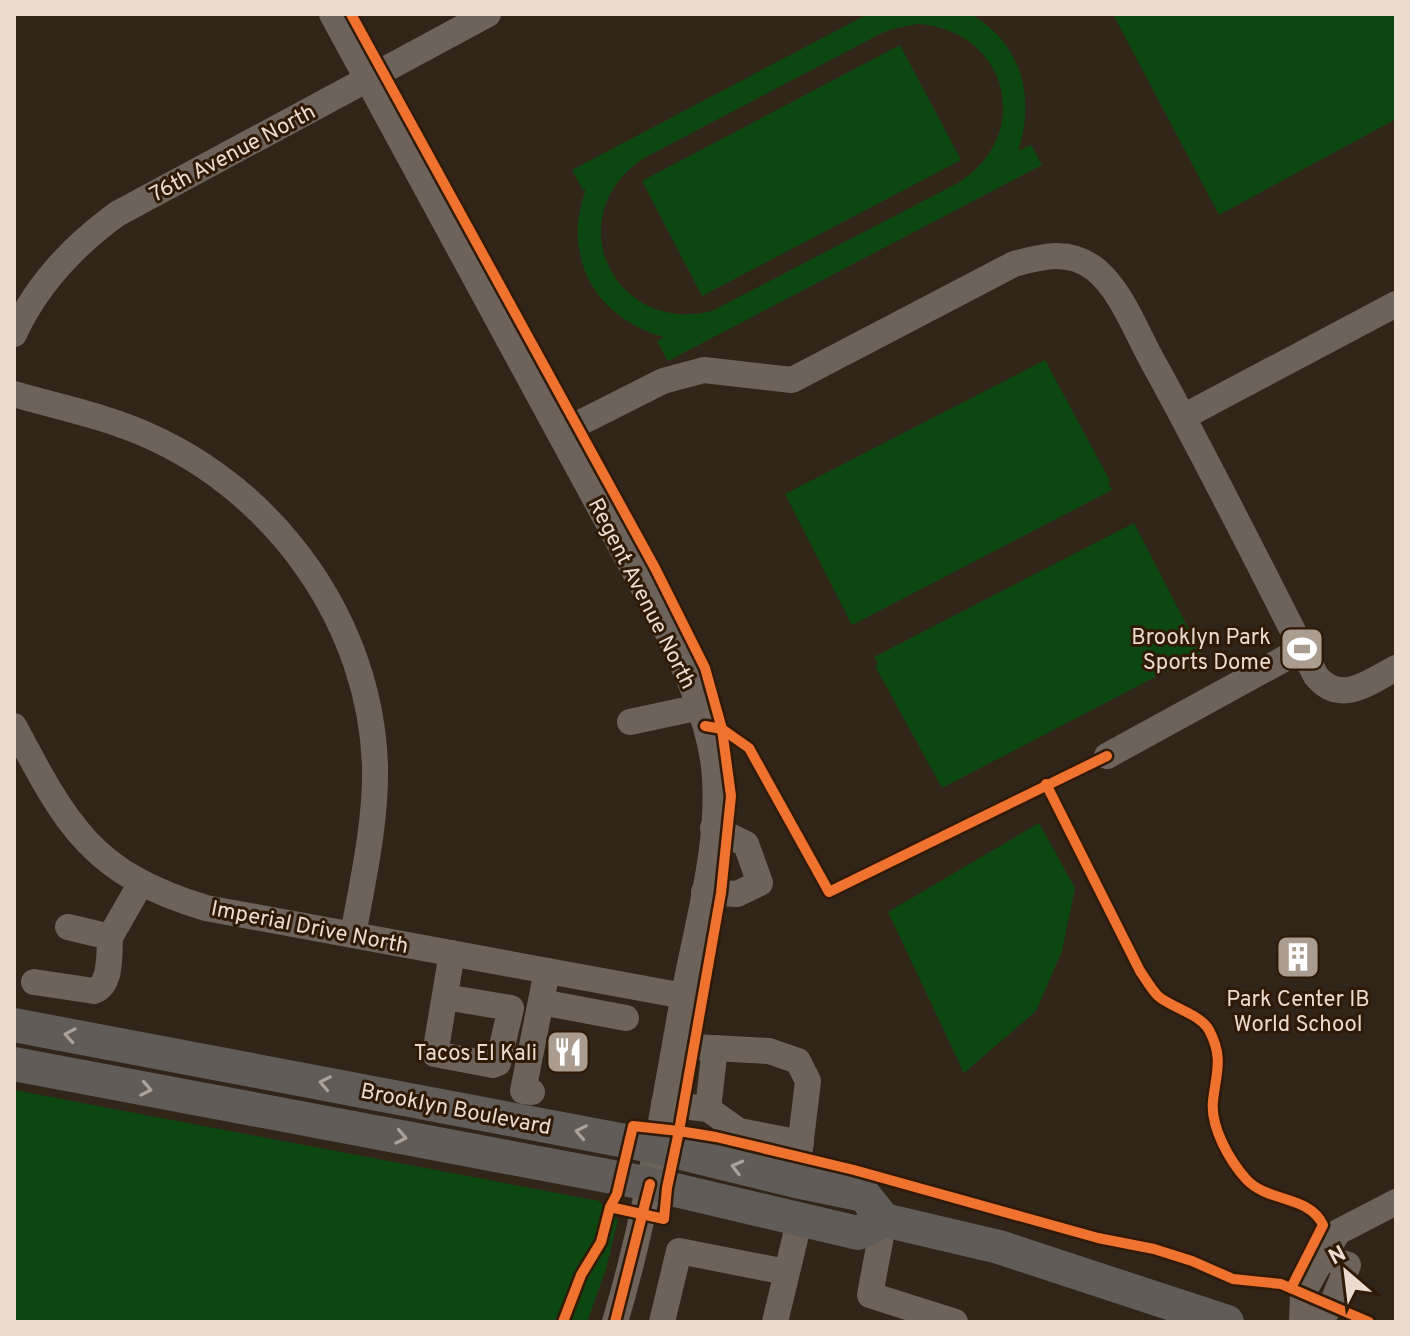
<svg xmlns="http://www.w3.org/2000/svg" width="1410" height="1336" viewBox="0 0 1410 1336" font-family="Overpass,sans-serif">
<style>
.green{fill:#0c4711;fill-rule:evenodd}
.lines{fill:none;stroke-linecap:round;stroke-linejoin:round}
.minor{stroke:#6d635a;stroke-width:26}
.major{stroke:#615c58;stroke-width:34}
.cycleway-casing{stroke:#311a05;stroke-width:15}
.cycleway{stroke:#ef722f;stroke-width:10}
.oneway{stroke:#ada299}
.labels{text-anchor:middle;stroke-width:6;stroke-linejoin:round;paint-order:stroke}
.street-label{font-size:22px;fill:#ebdccf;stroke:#311a05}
.poi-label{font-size:22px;fill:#ebdccf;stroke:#311a05;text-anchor:end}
</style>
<rect width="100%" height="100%" fill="#312519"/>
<g class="green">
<path d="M868,14C898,14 939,10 968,14C975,15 983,22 989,27C1026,58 1033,107 1018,151L1031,145L1042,165L668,361L657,341L664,337C595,318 561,257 586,189L583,190L572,170ZM918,24C1008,30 1035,135 958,183L712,311C611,336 557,212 646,157L880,34L892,29Z"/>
<path d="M1113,14H1396V119L1219,215Z"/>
<path d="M900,45L961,160L702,296L642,181Z"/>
<path d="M1045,360L1110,481L1108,483L1112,490L852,625L785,494Z"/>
<path d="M1134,523L1201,653L942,788L875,666L878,664L874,657Z"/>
<path d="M1039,823L1075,888L1062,951L1036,1011L964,1073L888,912Z"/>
<path d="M14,1090L599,1201L618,1220L606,1269L587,1322H14Z"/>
</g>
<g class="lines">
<g class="minor">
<path d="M332,14L668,633C687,672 706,715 713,759C724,833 698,921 684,994C664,1104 647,1215 615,1322"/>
<path d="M14,334C37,284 73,246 117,214L488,14"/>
<path d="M14,394C58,407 105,416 147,435C277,492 371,624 375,767C376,823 363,879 353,935"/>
<path d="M1183,417L1396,304"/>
<path d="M560,433L663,381L704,370L792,380L1014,264C1043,256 1069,249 1095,269C1122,291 1136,332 1153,362C1210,465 1262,571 1316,676C1341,706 1369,682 1396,668"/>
<path d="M630,722L700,707"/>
<path d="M14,726C67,826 92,874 206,908L684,996"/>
<path d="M1107,756L1302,649"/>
<path d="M704,892L737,894L760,883L746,844L713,828"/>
<path d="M68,927L110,937L141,883"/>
<path d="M34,982L94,991C112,984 109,954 110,937"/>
<path d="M445,997L511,1008L498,1063L493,1065L435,1054L452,953"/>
<path d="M541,1002L626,1018"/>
<path d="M675,1046L769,1051L798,1061L808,1081L796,1181"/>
<path d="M532,1092L523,1091L547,971"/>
<path d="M664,1104L708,1109L715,1048"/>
<path d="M708,1109L739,1131L801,1143"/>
<path d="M884,1220L870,1295L955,1322"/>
<path d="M1323,1257L1338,1232L1396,1202"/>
<path d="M662,1322L679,1251L786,1272"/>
<path d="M775,1322L800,1218"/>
<path d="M1302,1322L1303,1293L1323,1257L1348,1265L1332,1304L1319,1322"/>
</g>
<g class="major">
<path d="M14,1025L657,1147L796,1181L864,1195L884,1220L999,1247L1227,1322"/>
<path d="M14,1064L650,1184L858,1233L884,1220"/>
</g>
<g class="cycleway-casing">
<g id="cycleway">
<path d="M351,14L655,568L705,668L722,729L731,796L721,893L679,1131L716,1137L854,1170L1098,1238L1154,1249L1192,1261L1233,1279L1281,1284L1369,1322"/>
<path d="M705,726L722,729L749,748L829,892L1107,756"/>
<path d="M1046,784L1140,971C1145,978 1151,989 1158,996C1172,1008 1200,1014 1209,1030C1224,1058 1216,1073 1213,1101C1210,1127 1230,1161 1246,1179C1268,1203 1309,1195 1323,1225L1291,1288"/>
<path d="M563,1322L581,1275L601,1242L610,1207L617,1194L633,1126L679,1131L667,1188L664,1219L610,1207"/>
<path d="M615,1322L650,1184"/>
</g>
</g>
<use href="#cycleway" class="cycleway"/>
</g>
<defs><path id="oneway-chevron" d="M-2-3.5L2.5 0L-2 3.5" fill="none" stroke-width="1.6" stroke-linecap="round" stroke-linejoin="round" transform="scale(2)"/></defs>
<g class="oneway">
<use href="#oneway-chevron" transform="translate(70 1035) rotate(-170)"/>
<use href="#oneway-chevron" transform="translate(325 1083) rotate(-169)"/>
<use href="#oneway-chevron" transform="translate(146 1089) rotate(11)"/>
<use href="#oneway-chevron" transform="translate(581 1132) rotate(-169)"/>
<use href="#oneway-chevron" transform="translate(401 1137) rotate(11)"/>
<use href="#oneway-chevron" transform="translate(737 1167) rotate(-166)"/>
</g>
<defs>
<g id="stadium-square" transform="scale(2.3)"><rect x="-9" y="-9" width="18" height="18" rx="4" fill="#aa9c8f" stroke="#311a05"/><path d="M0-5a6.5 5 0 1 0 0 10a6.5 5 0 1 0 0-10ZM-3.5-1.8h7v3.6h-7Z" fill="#fff"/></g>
<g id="building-square" transform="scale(2.3)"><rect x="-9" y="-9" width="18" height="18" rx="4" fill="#aa9c8f" stroke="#311a05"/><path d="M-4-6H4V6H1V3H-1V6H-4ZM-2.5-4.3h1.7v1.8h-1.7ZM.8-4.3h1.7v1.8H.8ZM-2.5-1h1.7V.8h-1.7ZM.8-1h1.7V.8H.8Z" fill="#fff"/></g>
<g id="restaurant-square" transform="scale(2.3)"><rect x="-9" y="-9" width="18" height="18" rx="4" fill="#aa9c8f" stroke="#311a05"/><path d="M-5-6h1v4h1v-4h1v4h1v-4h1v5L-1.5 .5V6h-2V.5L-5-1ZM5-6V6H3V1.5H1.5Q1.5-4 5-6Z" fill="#fff"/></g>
</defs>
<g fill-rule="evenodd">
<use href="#stadium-square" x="1302" y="649"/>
<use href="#building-square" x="1298" y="957"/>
<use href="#restaurant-square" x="568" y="1052"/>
</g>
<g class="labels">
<g class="street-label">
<text transform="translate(232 152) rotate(-28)" y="8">76th Avenue North</text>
<text transform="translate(643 593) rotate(63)" y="8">Regent Avenue North</text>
<text transform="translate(310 926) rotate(11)" y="8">Imperial Drive North</text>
<text transform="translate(456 1108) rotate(11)" y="8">Brooklyn Boulevard</text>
</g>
<g class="poi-label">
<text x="1271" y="644">Brooklyn Park<tspan x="1271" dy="25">Sports Dome</tspan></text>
<text x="1298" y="1006" text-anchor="middle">Park Center IB<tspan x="1298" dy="25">World School</tspan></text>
<text x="537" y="1060">Tacos El Kali</text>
</g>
</g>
<rect width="1410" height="1336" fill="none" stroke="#ebdccf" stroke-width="32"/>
<g transform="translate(1346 1272) rotate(332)" stroke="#311a05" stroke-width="6" paint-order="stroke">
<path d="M0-6L14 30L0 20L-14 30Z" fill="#ebdccf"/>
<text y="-12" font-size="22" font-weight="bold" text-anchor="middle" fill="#ebdccf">N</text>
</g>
</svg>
